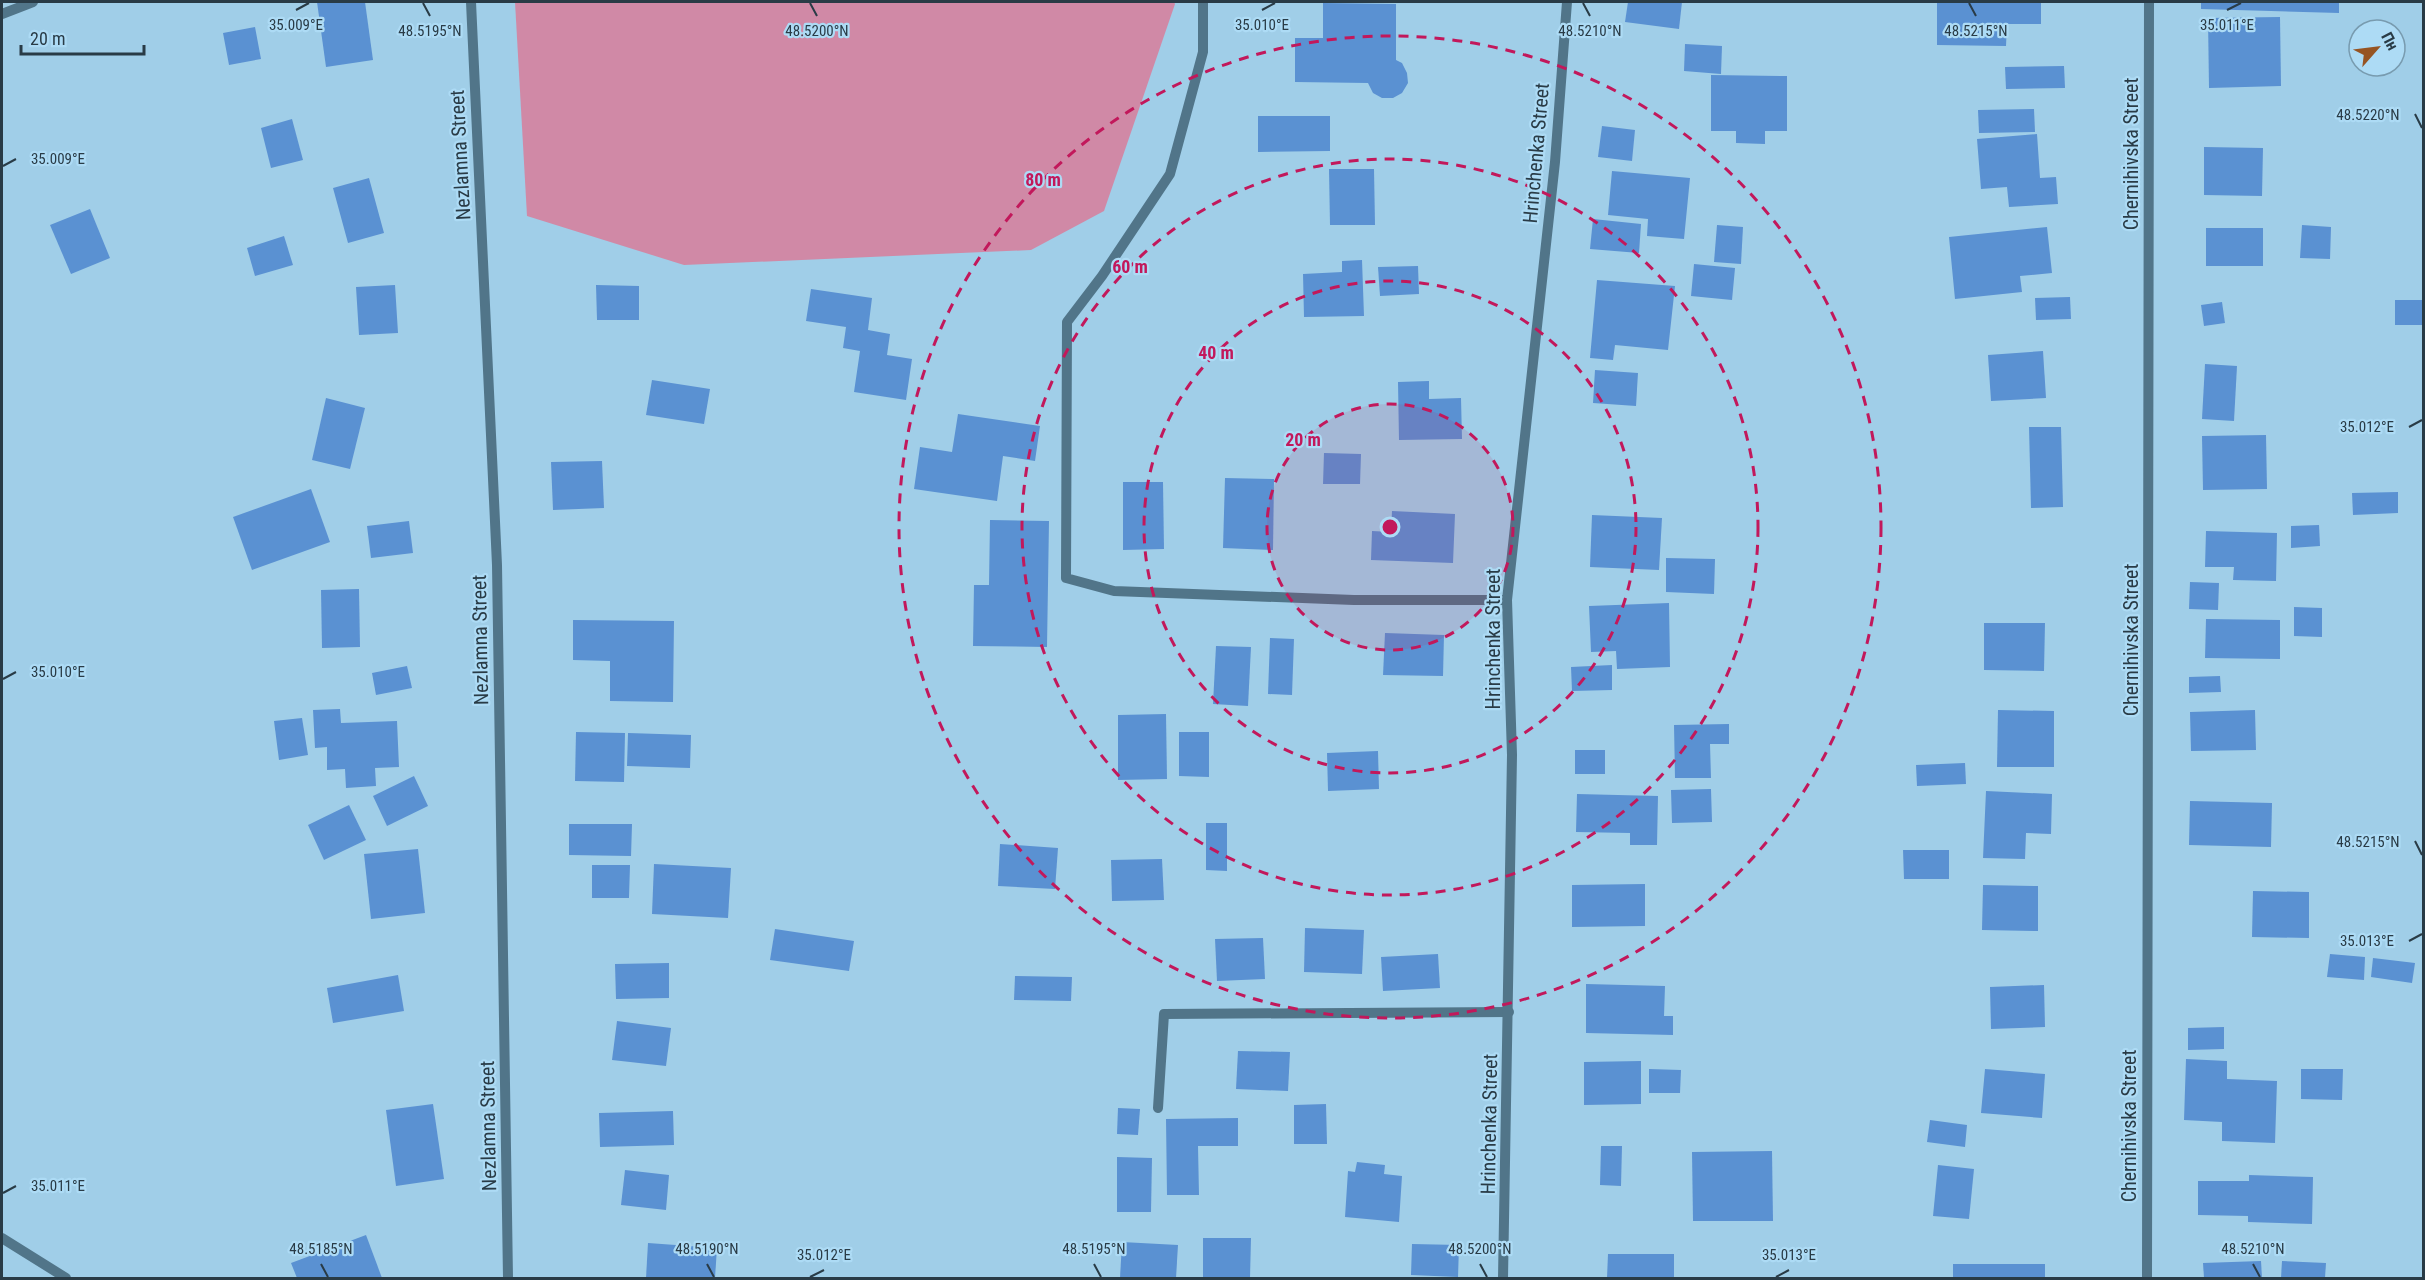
<svg xmlns="http://www.w3.org/2000/svg" width="2425" height="1280" viewBox="0 0 2425 1280" font-family="'Roboto Condensed',sans-serif">
<style>
.green{fill:#d089a6}
.building{fill:#5a91d2}
.lines{fill:none;stroke-linecap:round;stroke-linejoin:round}
.minor{stroke:#517589;stroke-width:10}
.ticks{fill:none;stroke:#293b46;stroke-width:2}
.ring{fill:none;stroke:#c2185b;stroke-width:3;stroke-dasharray:10 8}
.labels{text-anchor:middle;stroke-width:4.5;stroke-linejoin:round;paint-order:stroke}
.street-label{font-size:20px;fill:#293b46;stroke:#addbf5}
.ticks-label{font-size:15px;text-anchor:middle;fill:#293b46;stroke:#addbf5;stroke-width:4.5;stroke-linejoin:round;paint-order:stroke}
.centre{fill:#c2185b;stroke:#addbf5;stroke-width:3}
.ring-label{font-size:18px;text-anchor:middle;font-weight:bold;fill:#c2185b;stroke:#addbf5;stroke-width:4.5;stroke-linejoin:round;paint-order:stroke}
</style>
<rect width="100%" height="100%" fill="#a0cee8"/>
<path class="green" d="M515,2H1174L1175,4L1104,211L1031,250L684,265L527,216Z"/>
<g class="building">
<path d="M317,2H365L373,60L326,67Z"/>
<path d="M1628,2H1682L1679,29L1625,22Z"/>
<path d="M1937,2H2041V24H2007L2006,46L1937,45Z"/>
<path d="M2201,2H2339V13L2201,9Z"/>
<path d="M1323,3L1396,4V60L1402,63L1407,73L1408,83L1402,93L1393,98H1382L1373,93L1368,83L1295,82V38H1323Z"/>
<path d="M2280,17L2281,86L2209,88L2208,18Z"/>
<path d="M255,27L261,59L229,65L223,33Z"/>
<path d="M1685,44L1722,46L1721,74L1684,71Z"/>
<path d="M2064,66L2065,88L2006,89L2005,67Z"/>
<path d="M1711,75L1787,76V131H1765V144L1736,143V131H1711Z"/>
<path d="M2034,109L2035,132L1979,133L1978,110Z"/>
<path d="M1258,116H1330V151L1258,152Z"/>
<path d="M292,119L303,160L271,168L261,128Z"/>
<path d="M1602,126L1635,130L1632,161L1598,157Z"/>
<path d="M2037,134L2040,178L2056,177L2058,204L2009,207L2007,187L1981,189L1977,139Z"/>
<path d="M2204,147L2263,148L2262,196L2204,195Z"/>
<path d="M1329,169H1374L1375,225H1330Z"/>
<path d="M1612,171L1690,178L1684,239L1647,236L1648,219L1608,215Z"/>
<path d="M369,178L384,233L348,243L333,188Z"/>
<path d="M90,209L110,258L71,274L50,225Z"/>
<path d="M1593,219L1641,224L1639,253L1590,249Z"/>
<path d="M1717,225L1743,227L1741,264L1714,262Z"/>
<path d="M2302,225L2331,227L2330,259L2300,258Z"/>
<path d="M2047,227L2052,273L2020,276L2022,292L1955,299L1949,237Z"/>
<rect x="2206" y="228" width="57" height="38"/>
<path d="M284,236L293,265L255,276L247,248Z"/>
<path d="M1362,260L1364,316L1304,317L1303,274L1342,272V261Z"/>
<path d="M1694,264L1735,268L1732,300L1691,296Z"/>
<path d="M1418,266L1419,294L1380,296L1378,267Z"/>
<path d="M1597,280L1675,286L1668,350L1615,345L1613,360L1590,358Z"/>
<path d="M395,285L398,333L359,335L356,287Z"/>
<path d="M596,285L639,286V320H597Z"/>
<path d="M811,289L872,298L868,330L890,334L887,355L912,359L906,400L854,392L860,351L843,348L846,327L806,321Z"/>
<path d="M2070,297L2071,319L2036,320L2035,298Z"/>
<rect x="2395" y="300" width="29" height="25"/>
<path d="M2222,302L2225,323L2204,326L2201,305Z"/>
<path d="M2043,351L2046,398L1991,401L1988,355Z"/>
<path d="M2205,364L2237,366L2234,421L2202,419Z"/>
<path d="M1595,370L1638,373L1636,406L1593,403Z"/>
<path d="M652,380L710,389L704,424L646,415Z"/>
<path d="M1429,381V399L1461,398L1462,439L1399,440L1398,382Z"/>
<path d="M326,398L365,408L350,469L312,460Z"/>
<path d="M958,414L1040,426L1035,461L1003,456L997,501L914,489L920,447L952,452Z"/>
<path d="M2029,427H2061L2063,507L2031,508Z"/>
<path d="M2266,435L2267,489L2203,490L2202,436Z"/>
<path d="M1324,453L1361,454L1360,484H1323Z"/>
<path d="M602,461L604,508L553,510L551,462Z"/>
<path d="M1225,478L1274,479L1273,550L1223,548Z"/>
<path d="M1123,482H1163L1164,549L1123,550Z"/>
<path d="M311,489L330,542L252,570L233,517Z"/>
<path d="M2398,492V513L2353,515L2352,493Z"/>
<path d="M1392,511L1455,514L1453,563L1371,560L1372,531L1391,532Z"/>
<path d="M1592,515L1662,518L1659,570L1590,567Z"/>
<path d="M990,520L1049,521L1047,647L973,646L974,585H989Z"/>
<path d="M409,521L413,553L371,558L367,526Z"/>
<path d="M2319,525L2320,546L2291,548V526Z"/>
<path d="M2206,531L2277,533L2276,581L2233,580L2234,567H2205Z"/>
<path d="M1666,558L1715,559L1714,594L1666,592Z"/>
<path d="M2190,582L2219,583L2218,610L2189,609Z"/>
<path d="M359,589L360,647L322,648L321,590Z"/>
<path d="M1669,603L1670,667L1617,669L1616,651L1591,652L1589,606Z"/>
<path d="M2294,607L2322,608V637L2294,636Z"/>
<path d="M2206,619L2280,620V659L2205,658Z"/>
<path d="M573,620L674,621L673,702L610,701V661L573,660Z"/>
<path d="M1984,623H2045L2044,671L1984,670Z"/>
<path d="M1385,633L1444,635L1443,676L1383,675Z"/>
<path d="M1270,638L1294,639L1292,695L1268,694Z"/>
<path d="M1216,646L1251,647L1248,706L1213,704Z"/>
<path d="M1612,665V690L1572,691L1571,667Z"/>
<path d="M407,666L412,688L376,695L372,673Z"/>
<path d="M2220,676L2221,692L2189,693V677Z"/>
<path d="M340,709L341,723L397,721L399,767L375,768L376,786L346,788L345,769L327,770V747L315,748L313,710Z"/>
<path d="M1998,710L2054,711V767H1997Z"/>
<path d="M2255,710L2256,750L2191,751L2190,712Z"/>
<path d="M1166,714L1167,779L1118,780V715Z"/>
<path d="M302,718L308,755L279,760L274,721Z"/>
<path d="M1729,724V744H1710L1711,778H1675L1674,725Z"/>
<path d="M576,732L625,733L624,782L575,781Z"/>
<path d="M1179,732H1209V777L1179,776Z"/>
<path d="M628,733L691,735L690,768L627,766Z"/>
<rect x="1575" y="750" width="30" height="24"/>
<path d="M1378,751L1379,789L1328,791L1327,753Z"/>
<path d="M1965,763L1966,784L1917,786L1916,765Z"/>
<path d="M414,776L428,806L387,826L373,796Z"/>
<path d="M1711,789L1712,822L1672,823L1671,790Z"/>
<path d="M1986,791L2052,794L2051,834L2026,833L2025,859L1983,858Z"/>
<path d="M1577,794L1658,796L1657,845H1630V833L1576,832Z"/>
<path d="M2190,801L2272,803L2271,847L2189,845Z"/>
<path d="M349,805L366,840L324,860L308,825Z"/>
<path d="M1206,823H1227V871L1206,870Z"/>
<path d="M569,824H632L631,856L569,855Z"/>
<path d="M1000,844L1058,848L1055,889L998,886Z"/>
<path d="M418,849L425,913L371,919L364,854Z"/>
<path d="M1903,850H1949V879H1904Z"/>
<path d="M1162,859L1164,900L1112,901L1111,860Z"/>
<path d="M654,864L731,868L728,918L652,914Z"/>
<path d="M592,865H630L629,898H592Z"/>
<path d="M1645,884V926L1572,927V885Z"/>
<path d="M1983,885L2038,886V931L1982,930Z"/>
<path d="M2253,891L2309,892V938L2252,937Z"/>
<path d="M1305,928L1364,930L1362,974L1304,972Z"/>
<path d="M775,929L854,941L849,971L770,960Z"/>
<path d="M1263,938L1265,979L1217,981L1215,939Z"/>
<path d="M1438,954L1440,988L1383,991L1381,957Z"/>
<path d="M2330,954L2365,957L2364,980L2327,977Z"/>
<path d="M2373,958L2415,963L2412,983L2371,977Z"/>
<path d="M669,963V998L616,999L615,964Z"/>
<path d="M398,975L404,1011L333,1023L327,988Z"/>
<path d="M1015,976L1072,977L1071,1001L1014,1000Z"/>
<path d="M1586,984L1665,986L1664,1016H1673V1035L1586,1033Z"/>
<path d="M2044,985L2045,1027L1991,1029L1990,987Z"/>
<path d="M617,1021L671,1028L666,1066L612,1060Z"/>
<path d="M2224,1027V1049L2188,1050V1028Z"/>
<path d="M1238,1051L1290,1052L1288,1091L1236,1089Z"/>
<path d="M2186,1059L2227,1061V1079L2277,1081L2275,1143L2222,1141V1122L2184,1120Z"/>
<path d="M1641,1061V1104L1584,1105V1062Z"/>
<path d="M1649,1069L1681,1070L1680,1093H1649Z"/>
<path d="M1985,1069L2045,1074L2042,1118L1981,1113Z"/>
<path d="M2301,1069H2343L2342,1100L2301,1099Z"/>
<path d="M433,1104L444,1179L396,1186L386,1110Z"/>
<path d="M1326,1104L1327,1144H1294V1105Z"/>
<path d="M1118,1108L1140,1109L1138,1135L1117,1134Z"/>
<path d="M673,1111L674,1145L600,1147L599,1113Z"/>
<path d="M1238,1118V1146H1198L1199,1195H1167L1166,1119Z"/>
<path d="M1930,1120L1967,1125L1965,1147L1927,1142Z"/>
<path d="M1601,1146H1622L1621,1186L1600,1185Z"/>
<path d="M1772,1151L1773,1221H1693L1692,1152Z"/>
<path d="M1117,1157L1152,1158L1151,1212H1117Z"/>
<path d="M1357,1162L1385,1165L1384,1174L1402,1176L1399,1222L1345,1217L1348,1171L1355,1172Z"/>
<path d="M1938,1165L1974,1169L1969,1219L1933,1216Z"/>
<path d="M625,1170L669,1175L666,1210L621,1205Z"/>
<path d="M2249,1175L2313,1177L2312,1224L2248,1222V1216L2198,1215V1181H2249Z"/>
<path d="M366,1235L382,1278H297L291,1263Z"/>
<path d="M1203,1238H1251L1250,1278H1203Z"/>
<path d="M1122,1242L1178,1245L1176,1278H1120Z"/>
<path d="M648,1243L717,1248L715,1278H646Z"/>
<path d="M1412,1244L1459,1245L1458,1277L1411,1275Z"/>
<path d="M1608,1254H1674V1278H1607Z"/>
<path d="M2261,1261L2262,1278H2204L2203,1263Z"/>
<path d="M2282,1261L2326,1263L2325,1278H2281Z"/>
<rect x="1953" y="1264" width="92" height="14"/>
</g>
<g class="lines">
<g class="minor">
<path d="M471,2L497,565L508,1278"/>
<path d="M1203,2V52L1170,174L1102,276L1067,322L1066,578L1114,591L1354,600H1507"/>
<path d="M2,14L33,2"/>
<path d="M1158,1108L1164,1014L1509,1012"/>
<path d="M2,1238L66,1278"/>
<path d="M1503,1278L1512,755L1507,600L1555,162L1567,2"/>
<path d="M2147,1278L2149,2"/>
</g>
</g>
<path class="ticks" d="M423,3L430,16M810,3L817,16M1583,3L1590,16M1969,3L1976,16M296,10L309,3M1262,10L1275,3M2227,10L2241,3M2415,114L2422,128M3,166L16,159M2409,427L2422,420M3,679L16,672M2415,841L2422,855M2409,941L2422,934M3,1193L16,1186M321,1264L328,1277M707,1264L714,1277M1094,1264L1101,1277M1480,1264L1487,1277M2253,1264L2260,1277M810,1277L824,1270M1776,1277L1789,1270"/>
<circle cx="1390" cy="527" r="123" fill="#c2185b" fill-opacity=".12"/>
<g class="ring">
<circle cx="1390" cy="527" r="123"/>
<circle cx="1390" cy="527" r="246"/>
<circle cx="1390" cy="527" r="368"/>
<circle cx="1390" cy="527" r="491"/>
</g>
<g class="labels">
<g class="street-label">
<text transform="translate(1536 153) rotate(-85)" y="7">Hrinchenka Street</text>
<text transform="translate(2131 154) rotate(-90)" y="7">Chernihivska Street</text>
<text transform="translate(460 155) rotate(-93)" y="7">Nezlamna Street</text>
<text transform="translate(1493 639) rotate(-90)" y="7">Hrinchenka Street</text>
<text transform="translate(480 640) rotate(-91)" y="7">Nezlamna Street</text>
<text transform="translate(2131 640) rotate(-90)" y="7">Chernihivska Street</text>
<text transform="translate(1489 1124) rotate(-89)" y="7">Hrinchenka Street</text>
<text transform="translate(488 1126) rotate(-91)" y="7">Nezlamna Street</text>
<text transform="translate(2129 1126) rotate(-90)" y="7">Chernihivska Street</text>
</g>
</g>
<g class="ticks-label">
<text x="296" y="30">35.009°E</text>
<text x="1262" y="30">35.010°E</text>
<text x="2227" y="30">35.011°E</text>
<text x="430" y="36">48.5195°N</text>
<text x="817" y="36">48.5200°N</text>
<text x="1590" y="36">48.5210°N</text>
<text x="1976" y="36">48.5215°N</text>
<text x="2368" y="120">48.5220°N</text>
<text x="58" y="164">35.009°E</text>
<text x="2367" y="432">35.012°E</text>
<text x="58" y="677">35.010°E</text>
<text x="2368" y="847">48.5215°N</text>
<text x="2367" y="946">35.013°E</text>
<text x="58" y="1191">35.011°E</text>
<text x="321" y="1254">48.5185°N</text>
<text x="707" y="1254">48.5190°N</text>
<text x="1094" y="1254">48.5195°N</text>
<text x="1480" y="1254">48.5200°N</text>
<text x="2253" y="1254">48.5210°N</text>
<text x="824" y="1260">35.012°E</text>
<text x="1789" y="1260">35.013°E</text>
</g>
<circle cx="1390" cy="527" r="9" class="centre"/>
<g class="ring-label">
<text x="1043" y="186">80 m</text>
<text x="1130" y="273">60 m</text>
<text x="1216" y="359">40 m</text>
<text x="1303" y="446">20 m</text>
</g>
<rect width="2425" height="1280" fill="none" stroke="#293b46" stroke-width="6"/>
<g transform="translate(2377 48) rotate(62)"><circle r="28" fill="#addbf5" stroke="#789baf" stroke-width="1.5"/>
<path d="M0-4.5L10 22L0 15L-10 22Z" fill="#965423"/>
<text y="-9" font-size="16" font-weight="bold" text-anchor="middle" fill="#293b46">Пн</text>
</g>
<path d="M21 45v9h123v-9" fill="none" stroke="#293b46" stroke-width="3"/>
<text x="30" y="45" font-size="18" fill="#293b46" stroke="#addbf5" stroke-width="4.5" paint-order="stroke">20 m</text>
</svg>
